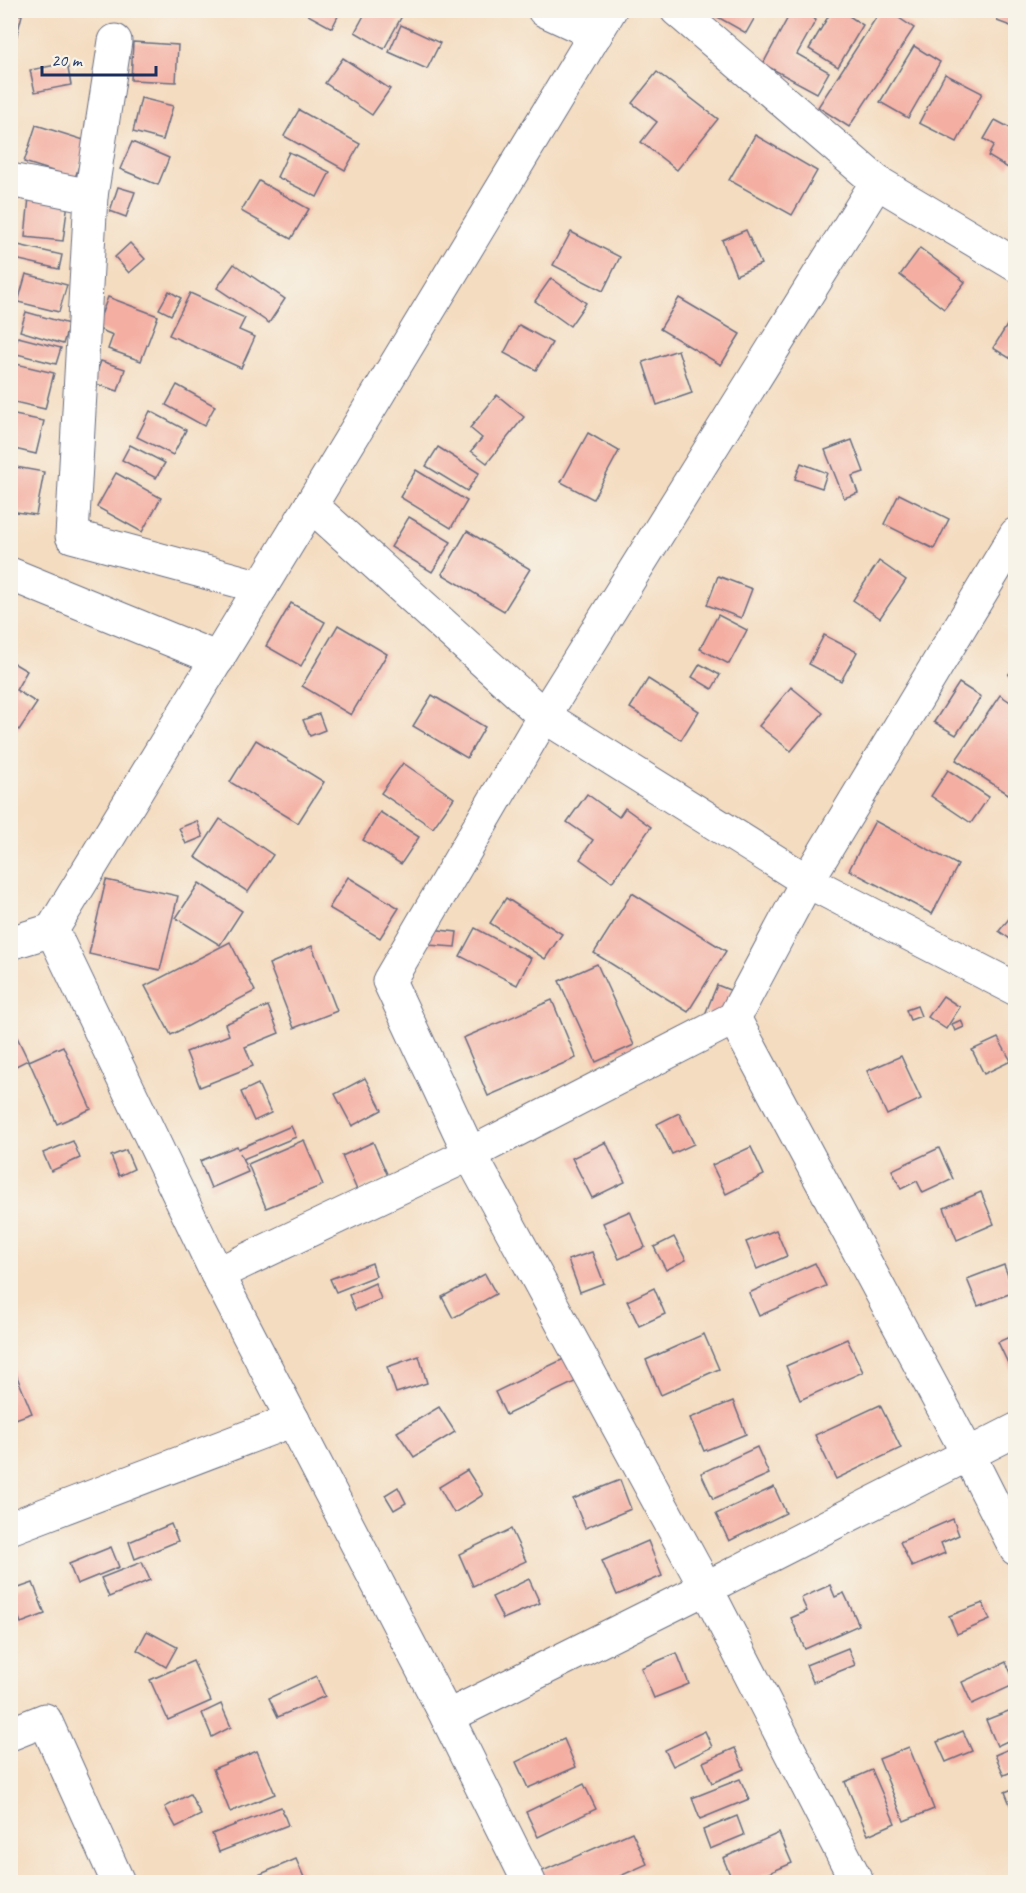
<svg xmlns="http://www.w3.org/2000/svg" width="1026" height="1893" viewBox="0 0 1026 1893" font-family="Caveat,sans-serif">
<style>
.building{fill:#f4aea2}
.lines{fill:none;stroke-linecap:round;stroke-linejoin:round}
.minor-casing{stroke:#676c80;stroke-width:35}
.minor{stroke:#fff;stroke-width:33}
</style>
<rect width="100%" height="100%" fill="#f7f3e8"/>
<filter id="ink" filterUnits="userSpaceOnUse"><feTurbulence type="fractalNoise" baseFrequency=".0167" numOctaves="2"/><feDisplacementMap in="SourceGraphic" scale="12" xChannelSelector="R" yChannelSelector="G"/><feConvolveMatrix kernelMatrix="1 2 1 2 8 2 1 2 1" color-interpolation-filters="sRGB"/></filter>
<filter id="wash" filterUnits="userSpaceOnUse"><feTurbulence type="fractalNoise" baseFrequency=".008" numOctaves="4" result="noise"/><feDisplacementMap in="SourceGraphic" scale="24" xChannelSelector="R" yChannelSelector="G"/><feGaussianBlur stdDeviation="1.35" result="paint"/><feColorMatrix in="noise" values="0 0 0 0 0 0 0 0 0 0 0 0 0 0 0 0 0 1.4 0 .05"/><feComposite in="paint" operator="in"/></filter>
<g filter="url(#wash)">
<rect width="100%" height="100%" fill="#f4dcc0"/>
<g id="blocks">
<g class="building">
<path d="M310,10H341L332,28L308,15Z"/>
<path d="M367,10H397L403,14L384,49L355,32Z"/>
<path d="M716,10H759L746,33L714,15Z"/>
<path d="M792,10H799L816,20L797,54L829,72L817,93L763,64Z"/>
<path d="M832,10H840L863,25L838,67L809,49Z"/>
<path d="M881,10H887L914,28L849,127L818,107Z"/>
<path d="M1000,10H1016V28L997,21Z"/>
<path d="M10,12L22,15L14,46L10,45Z"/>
<path d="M401,25L440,43L427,69L389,52Z"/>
<path d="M133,42L178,45L176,82L131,80Z"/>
<path d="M914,46L940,62L908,118L880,102Z"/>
<path d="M10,57H15L12,79H10Z"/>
<path d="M343,58L390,89L372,115L325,83Z"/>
<path d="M67,63L71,85L35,92L30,70Z"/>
<path d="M657,72L718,119L677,170L641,142L657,122L632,103Z"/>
<path d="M945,74L982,93L957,142L919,123Z"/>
<path d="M141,98L173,106L163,140L133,132Z"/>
<path d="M299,110L360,144L345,170L284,136Z"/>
<path d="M995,120L1016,131V155L1008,168L988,156L994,145L984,139Z"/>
<path d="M36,125L87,141L75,178L24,162Z"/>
<path d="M755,135L817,171L792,215L729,180Z"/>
<path d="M132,142L169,158L158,185L120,169Z"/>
<path d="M289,152L330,172L317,197L277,177Z"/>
<path d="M259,181L309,209L291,239L241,211Z"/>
<path d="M118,187L135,192L126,217L110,211Z"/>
<path d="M29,197L68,202L63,241L25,237Z"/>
<path d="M746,230L761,264L736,275L722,240Z"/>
<path d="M571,232L620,257L603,291L553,265Z"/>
<path d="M130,243L145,259L129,273L115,257Z"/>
<path d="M18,245L62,255L59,269L15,259Z"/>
<path d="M920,248L965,282L944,309L900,275Z"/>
<path d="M234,264L285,299L269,323L217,288Z"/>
<path d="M26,274L67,285L59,312L18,302Z"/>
<path d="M551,278L586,303L570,326L535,301Z"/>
<path d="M169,291L181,298L171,315L159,309Z"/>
<path d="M190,293L245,318L239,330L255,337L241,368L169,335Z"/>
<path d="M108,297L158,316L141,361L108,349L113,335L96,328Z"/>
<path d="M679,298L740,334L721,365L660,329Z"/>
<path d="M26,312L69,324L63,344L20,331Z"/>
<path d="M1014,314L1016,315V362L993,348Z"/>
<path d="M519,325L552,343L536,370L504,353Z"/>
<path d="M18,337L61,348L56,364L13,353Z"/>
<path d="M678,350L692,393L657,405L643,362Z"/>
<path d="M101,361L125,369L118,391L93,383Z"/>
<path d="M12,363L54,373L45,409L10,401V370Z"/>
<path d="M177,385L215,406L204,426L166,405Z"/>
<path d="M497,395L524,417L487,463L471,451L482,438L470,428Z"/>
<path d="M150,411L186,430L173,455L137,437Z"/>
<path d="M10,414L44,421L36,454L10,448Z"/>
<path d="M588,433L619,451L593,499L561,482Z"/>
<path d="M852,440L864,472L852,476L858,493L844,498L825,450Z"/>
<path d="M130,445L165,463L156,478L122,460Z"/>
<path d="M438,447L479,473L467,491L426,466Z"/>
<path d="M801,463L827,473L822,488L795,479Z"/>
<path d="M10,466L44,472L36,515L10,511Z"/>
<path d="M416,470L467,501L451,528L400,497Z"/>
<path d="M116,473L161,498L142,532L97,507Z"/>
<path d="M899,494L949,519L934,549L884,524Z"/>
<path d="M409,517L451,542L432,572L391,547Z"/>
<path d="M467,531L530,569L504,611L442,574Z"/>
<path d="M879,561L906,580L880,618L853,600Z"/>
<path d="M718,576L752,589L741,618L707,605Z"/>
<path d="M291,603L325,622L301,666L266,646Z"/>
<path d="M718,615L747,630L729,664L700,649Z"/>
<path d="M338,625L387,654L351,715L302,686Z"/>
<path d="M824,635L857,652L841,681L809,664Z"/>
<path d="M10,661L27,671L16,690L37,703L19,730L10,725Z"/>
<path d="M700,664L720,675L712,689L692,677Z"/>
<path d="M1016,666V681L1008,675Z"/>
<path d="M648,679L699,711L681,740L630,708Z"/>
<path d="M959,683L981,697L956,735L934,722Z"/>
<path d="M791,687L823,713L791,751L759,726Z"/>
<path d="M432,695L485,727L467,758L413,726Z"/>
<path d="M1000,695L1016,706V799L956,760Z"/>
<path d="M319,714L325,730L310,736L303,720Z"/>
<path d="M256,740L324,782L298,823L230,782Z"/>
<path d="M403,763L454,798L433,828L381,793Z"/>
<path d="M948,770L989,797L971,823L931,796Z"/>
<path d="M587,794L619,817L625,808L651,827L612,882L580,859L593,840L567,822Z"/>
<path d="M380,812L419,837L401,864L363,840Z"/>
<path d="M220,819L273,855L248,892L195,857Z"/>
<path d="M197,821L203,837L186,844L179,828Z"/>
<path d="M875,821L958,865L932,914L849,870Z"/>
<path d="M348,877L399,908L380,938L329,908Z"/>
<path d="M106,880L178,896L160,970L89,954Z"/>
<path d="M199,883L242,911L220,945L176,918Z"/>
<path d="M632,893L726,951L688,1012L594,953Z"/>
<path d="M506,898L562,934L545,959L490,923Z"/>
<path d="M1016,910V943L999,931Z"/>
<path d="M475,928L531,958L517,985L460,956Z"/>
<path d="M430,929L457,932L455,947L428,945Z"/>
<path d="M230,942L255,991L171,1035L145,986Z"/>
<path d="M312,946L337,1011L294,1028L269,964Z"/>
<path d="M597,964L634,1045L596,1062L559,981Z"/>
<path d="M717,985L732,991L720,1017L706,1012Z"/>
<path d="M943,996L960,1007L946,1029L928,1017Z"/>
<path d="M552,1000L576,1058L488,1096L463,1038Z"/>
<path d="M268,1006L279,1033L245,1047L253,1066L200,1087L186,1052L229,1035L225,1024Z"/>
<path d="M917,1006L921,1016L910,1020L906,1010Z"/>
<path d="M961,1020L964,1027L955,1031L952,1024Z"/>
<path d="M15,1033L28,1060L10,1069V1035Z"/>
<path d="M998,1038L1011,1061L984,1074L972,1050Z"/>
<path d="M63,1046L91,1109L57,1124L29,1061Z"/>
<path d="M901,1056L921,1099L887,1115L867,1071Z"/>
<path d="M365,1078L382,1110L352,1126L335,1094Z"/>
<path d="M258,1084L271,1113L254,1121L241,1092Z"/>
<path d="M679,1113L694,1144L672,1154L657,1124Z"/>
<path d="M291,1126L296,1137L243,1159L240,1153L248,1172L211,1188L200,1161L237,1146L238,1149Z"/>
<path d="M304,1140L323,1185L266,1208L248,1164Z"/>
<path d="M73,1141L80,1158L51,1171L43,1153Z"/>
<path d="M373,1142L388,1176L357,1190L342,1156Z"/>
<path d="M606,1142L625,1182L592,1198L572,1158Z"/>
<path d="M751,1147L764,1175L726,1194L712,1165Z"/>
<path d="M939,1148L953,1179L923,1193L917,1181L901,1189L892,1170Z"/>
<path d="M126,1150L134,1169L119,1176L111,1156Z"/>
<path d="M981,1192L994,1224L957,1240L944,1208Z"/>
<path d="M630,1211L645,1247L619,1259L603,1223Z"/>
<path d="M776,1230L787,1256L757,1269L746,1242Z"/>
<path d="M674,1237L686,1260L666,1270L654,1247Z"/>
<path d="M592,1252L604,1283L580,1292L568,1260Z"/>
<path d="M372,1263L376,1276L336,1292L330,1279Z"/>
<path d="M815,1263L826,1286L759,1316L749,1293Z"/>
<path d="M1004,1265L1014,1292L978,1306L967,1279Z"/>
<path d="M485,1274L496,1294L453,1318L442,1297Z"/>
<path d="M375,1283L381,1299L355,1310L349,1295Z"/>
<path d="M654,1288L665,1314L639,1326L627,1301Z"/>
<path d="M704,1334L719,1369L661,1395L646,1360Z"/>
<path d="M1016,1334V1380L998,1342Z"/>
<path d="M847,1339L863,1372L800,1400L786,1366Z"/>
<path d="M419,1356L427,1383L396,1393L387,1367Z"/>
<path d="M570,1356L581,1379L506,1415L495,1392Z"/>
<path d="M10,1360L32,1413L10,1421Z"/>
<path d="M733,1401L746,1434L704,1451L690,1418Z"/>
<path d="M880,1405L901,1448L836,1479L815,1435Z"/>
<path d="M439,1407L455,1432L414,1457L397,1432Z"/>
<path d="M757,1447L769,1474L713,1499L701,1473Z"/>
<path d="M467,1470L483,1495L454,1513L439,1487Z"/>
<path d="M620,1480L631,1509L585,1528L573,1499Z"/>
<path d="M398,1487L406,1503L394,1510L385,1495Z"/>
<path d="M774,1487L786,1513L729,1541L716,1514Z"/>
<path d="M953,1519L959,1535L941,1543L945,1553L912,1567L900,1542Z"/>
<path d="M171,1524L178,1541L135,1559L129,1542Z"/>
<path d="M511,1529L526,1561L473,1586L459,1554Z"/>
<path d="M648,1541L662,1576L617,1595L602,1561Z"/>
<path d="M111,1547L119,1567L77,1584L69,1564Z"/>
<path d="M142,1562L150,1580L109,1597L101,1578Z"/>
<path d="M529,1579L540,1603L503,1619L492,1597Z"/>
<path d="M33,1583L45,1614L21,1623L10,1596V1591Z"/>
<path d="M830,1585L835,1597L844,1593L859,1625L805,1649L791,1618L807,1611L801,1598Z"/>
<path d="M983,1603L990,1620L957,1634L949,1616Z"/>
<path d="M147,1631L177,1647L166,1667L137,1650Z"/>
<path d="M848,1648L855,1665L813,1682L806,1665Z"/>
<path d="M677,1653L689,1684L654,1698L641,1668Z"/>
<path d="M193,1661L211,1701L168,1720L150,1680Z"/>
<path d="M1006,1662L1016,1684L972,1704L962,1682Z"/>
<path d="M316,1676L325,1696L278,1717L269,1698Z"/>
<path d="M221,1704L231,1727L212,1737L202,1713Z"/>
<path d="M1016,1708V1737L997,1746L986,1720Z"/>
<path d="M705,1731L712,1747L673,1766L665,1750Z"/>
<path d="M963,1731L972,1751L946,1762L937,1742Z"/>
<path d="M564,1739L576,1767L528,1788L516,1762Z"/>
<path d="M1016,1746V1770L1004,1775L995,1755Z"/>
<path d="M909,1747L934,1809L904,1821L879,1759Z"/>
<path d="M735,1748L744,1769L712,1783L703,1762Z"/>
<path d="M257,1751L275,1794L230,1812L213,1769Z"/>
<path d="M872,1770L895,1823L868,1835L845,1782Z"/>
<path d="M740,1779L749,1799L700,1819L692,1798Z"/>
<path d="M584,1784L596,1809L538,1837L526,1812Z"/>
<path d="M1015,1788V1817L1005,1792Z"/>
<path d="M190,1794L201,1815L176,1827L165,1807Z"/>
<path d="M281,1807L288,1825L219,1852L212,1834Z"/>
<path d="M737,1816L744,1835L710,1849L703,1830Z"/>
<path d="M632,1832L647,1864L607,1882H545L540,1872Z"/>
<path d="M779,1833L792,1863L748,1882H733L723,1858Z"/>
<path d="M296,1859L306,1882H242Z"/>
</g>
</g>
</g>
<g filter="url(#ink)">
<use href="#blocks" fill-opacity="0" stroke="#676c80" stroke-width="1.5"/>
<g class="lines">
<g class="minor-casing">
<g id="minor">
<path d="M544,10L596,34"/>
<path d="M677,10L877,182L1016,265"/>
<path d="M10,180L91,196L72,536L261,587"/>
<path d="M91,196L115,41"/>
<path d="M311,505L544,716L807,881L1016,989"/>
<path d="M10,574L218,659"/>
<path d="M10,943L52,930"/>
<path d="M734,1018L968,1454L1016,1549"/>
<path d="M217,1274L470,1154L734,1018L807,881L1016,534"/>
<path d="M10,1528L293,1420"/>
<path d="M447,1717L706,1588L1016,1430"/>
<path d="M10,1734L45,1720L118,1882"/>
<path d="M529,1882L447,1717L217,1274L52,930L311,505L610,10"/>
<path d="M857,1882L706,1588L470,1154L389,981L544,716L877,182"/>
</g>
</g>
<use href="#minor" class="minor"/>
</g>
</g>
<rect width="1026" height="1893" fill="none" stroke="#f7f3e8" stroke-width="36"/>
<path d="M42 66v9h114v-9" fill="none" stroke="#1b2f5e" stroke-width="3"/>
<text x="51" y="66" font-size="18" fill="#1b2f5e" stroke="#f7f3e8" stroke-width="4.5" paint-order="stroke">20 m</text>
</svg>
